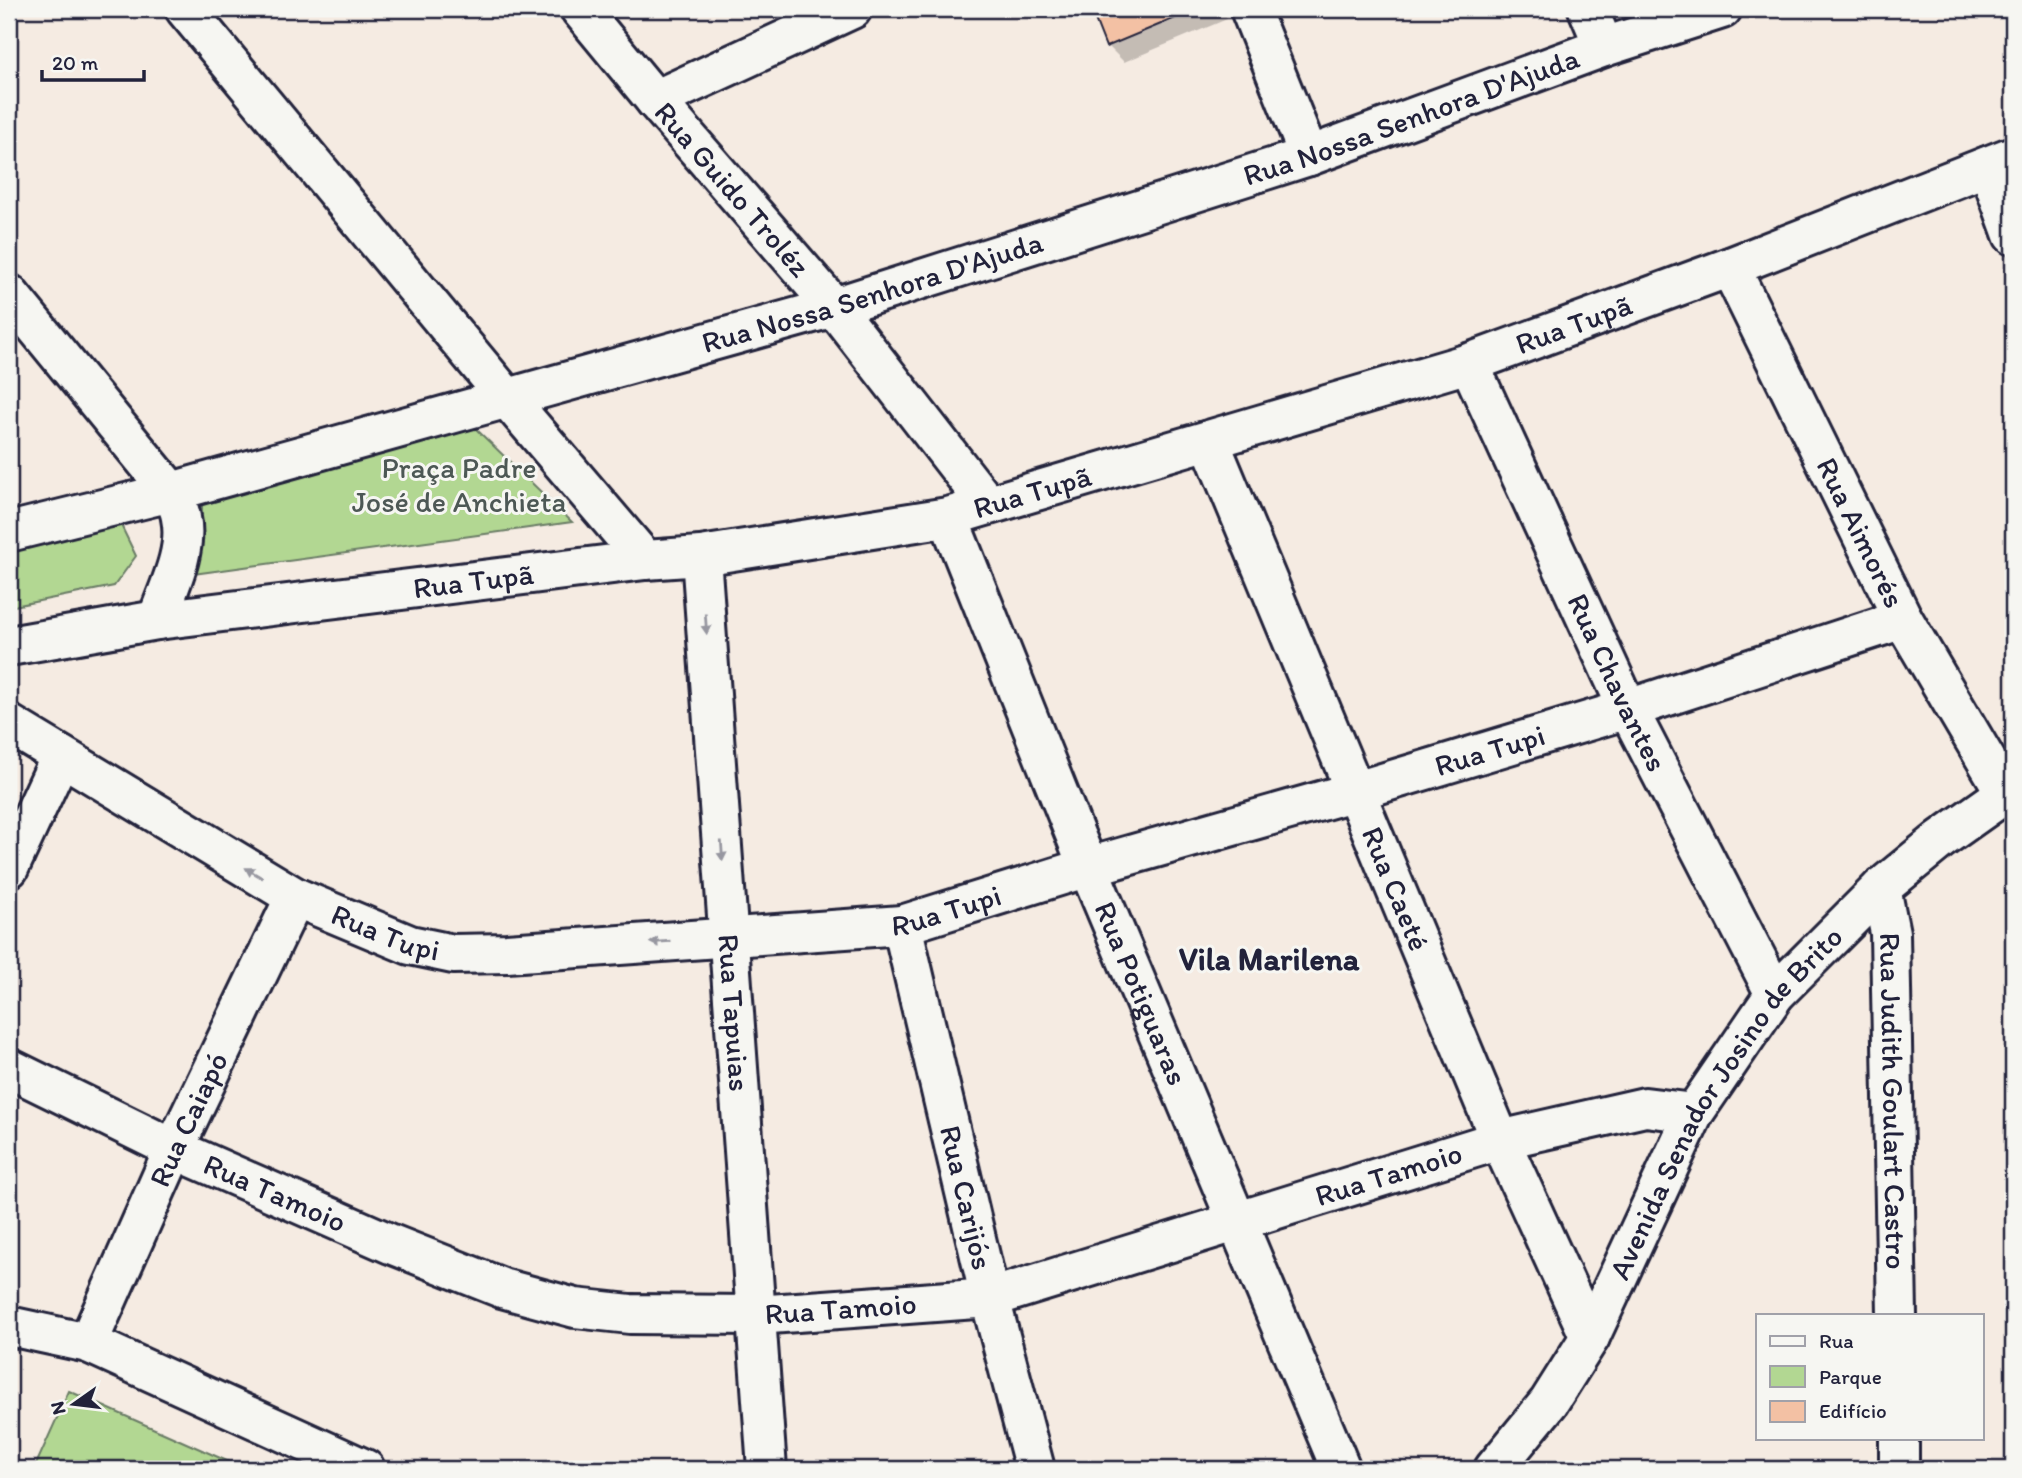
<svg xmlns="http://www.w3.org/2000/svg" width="2022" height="1478" viewBox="0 0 2022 1478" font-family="Itim,sans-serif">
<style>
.green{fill:#b2d792;stroke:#6a7c66;stroke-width:2}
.shadow{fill:#0003}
.building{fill:#f3c1a4;stroke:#22223b;stroke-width:2}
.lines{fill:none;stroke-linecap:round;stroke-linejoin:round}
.minor-casing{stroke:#22223b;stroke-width:44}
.minor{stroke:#f6f6f2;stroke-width:38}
.oneway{fill:#9797a0}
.labels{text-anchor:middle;stroke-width:6;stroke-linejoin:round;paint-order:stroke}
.street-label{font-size:30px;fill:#22223b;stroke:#f6f6f2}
.park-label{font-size:30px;fill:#4d5855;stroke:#f6f6f2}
.neighbourhood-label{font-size:32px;font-weight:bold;fill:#22223b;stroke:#f6f6f2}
</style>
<rect width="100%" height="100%" fill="#f5ebe2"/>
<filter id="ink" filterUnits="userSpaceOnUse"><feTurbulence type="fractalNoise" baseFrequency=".0143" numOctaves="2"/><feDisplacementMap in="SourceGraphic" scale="14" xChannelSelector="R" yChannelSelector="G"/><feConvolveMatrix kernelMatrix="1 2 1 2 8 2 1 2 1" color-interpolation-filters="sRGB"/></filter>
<g filter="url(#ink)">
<g class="green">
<path d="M475,428L572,522L186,575L202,524V498Z"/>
<path d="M116,515L136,556L114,586L9,607V543Z"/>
<path d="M69,1391L245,1469H34Z"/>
</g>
<path class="shadow" d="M1093,9H1223L1227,19L1124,62L1108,46Z"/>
<path class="building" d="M1091,9H1197L1106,47Z"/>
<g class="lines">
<g class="minor-casing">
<g id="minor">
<path d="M185,9L507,398L645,560"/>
<path id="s1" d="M580,9L655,100L834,307L987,504"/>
<path d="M1250,9L1309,156"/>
<path d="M1588,9L1604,47"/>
<path d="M655,100L852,9"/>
<path d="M1988,166L2013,235"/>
<path id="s2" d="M1730,267L1903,619L2005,792"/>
<path d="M9,294L171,492C175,500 180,509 181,518C188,551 168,589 157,620"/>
<path id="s3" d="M1469,363L1628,709L1775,994"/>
<path id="s4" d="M1209,440L1500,1140L1590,1337"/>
<path id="s5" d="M948,517L1088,867L1341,1469"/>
<path id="s6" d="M9,532L171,492L834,307L1309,156L1604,47L1722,9"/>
<path id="s7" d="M701,556L767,1469"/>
<path id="s8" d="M9,646L157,620L645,560L701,556L948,517L1469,363L1730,267L2013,156"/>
<path id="s9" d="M9,724L295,897L410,945L453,954L507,953L902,925L1088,867L1356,791L1628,709L1903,619"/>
<path d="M9,868L61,756"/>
<path id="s10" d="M1881,888L1890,933L1897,1315"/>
<path id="s11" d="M902,925L990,1298L1035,1469"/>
<path id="s12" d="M9,1068L174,1149L391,1244L502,1288L575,1308L630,1314L756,1315L990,1298L1500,1140L1645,1107L1694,1113"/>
<path d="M9,1326L88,1343L365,1469"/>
<path id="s13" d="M88,1343L174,1149L295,897"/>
<path d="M1899,1438V1469"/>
<path id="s14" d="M1494,1469L1549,1402L1590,1337L1694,1113L1775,994L1881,888L1941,839L2013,788"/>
</g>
</g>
<use href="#minor" class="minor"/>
</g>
<defs><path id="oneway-solid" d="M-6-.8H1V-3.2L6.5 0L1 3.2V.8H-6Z" transform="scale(1.75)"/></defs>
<g class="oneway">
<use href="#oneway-solid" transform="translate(706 624) rotate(86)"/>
<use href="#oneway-solid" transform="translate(722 851) rotate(86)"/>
<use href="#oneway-solid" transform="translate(254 873) rotate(-149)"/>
<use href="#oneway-solid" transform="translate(660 942) rotate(176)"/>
</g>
</g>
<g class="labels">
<g class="street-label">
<text dy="10" stroke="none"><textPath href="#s6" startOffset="1463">Rua Nossa Senhora D'Ajuda</textPath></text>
<text dy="10" stroke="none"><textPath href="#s1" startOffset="236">Rua Guido Troléz</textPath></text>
<text dy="10" stroke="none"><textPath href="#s6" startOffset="896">Rua Nossa Senhora D'Ajuda</textPath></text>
<text dy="10" stroke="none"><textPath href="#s8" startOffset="1603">Rua Tupã</textPath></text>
<text dy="10" stroke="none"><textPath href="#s8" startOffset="1036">Rua Tupã</textPath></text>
<text dy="10" stroke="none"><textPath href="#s2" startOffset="296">Rua Aimorés</textPath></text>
<text dy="10" stroke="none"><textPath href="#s8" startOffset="469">Rua Tupã</textPath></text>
<text dy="10" stroke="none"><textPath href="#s3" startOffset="352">Rua Chavantes</textPath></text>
<text dy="10" stroke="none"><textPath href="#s9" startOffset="1566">Rua Tupi</textPath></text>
<text dy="10" stroke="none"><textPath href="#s4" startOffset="486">Rua Caeté</textPath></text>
<text dy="10" stroke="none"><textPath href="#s9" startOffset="999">Rua Tupi</textPath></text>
<text dy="10" stroke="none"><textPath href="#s9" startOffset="432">Rua Tupi</textPath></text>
<text dy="10" stroke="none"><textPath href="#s5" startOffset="514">Rua Potiguaras</textPath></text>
<text dy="10" stroke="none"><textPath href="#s7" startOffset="458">Rua Tapuias</textPath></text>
<text dy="10" stroke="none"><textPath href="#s10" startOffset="214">Rua Judith Goulart Castro</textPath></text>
<text dy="10" stroke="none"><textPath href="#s14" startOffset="436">Avenida Senador Josino de Brito</textPath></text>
<text dy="10" stroke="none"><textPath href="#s13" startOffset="245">Rua Caiapó</textPath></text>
<text dy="10" stroke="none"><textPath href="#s12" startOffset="1449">Rua Tamoio</textPath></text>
<text dy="10" stroke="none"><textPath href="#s12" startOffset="294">Rua Tamoio</textPath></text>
<text dy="10" stroke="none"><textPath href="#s11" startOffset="280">Rua Carijós</textPath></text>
<text dy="10" stroke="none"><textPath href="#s12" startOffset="882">Rua Tamoio</textPath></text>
</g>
<g class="park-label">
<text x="459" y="478">Praça Padre<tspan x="459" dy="34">José de Anchieta</tspan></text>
</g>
<g class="neighbourhood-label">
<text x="1269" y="970">Vila Marilena</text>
</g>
</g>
<rect width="2022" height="1478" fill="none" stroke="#f6f6f2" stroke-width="35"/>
<rect x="18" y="18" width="1987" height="1443" fill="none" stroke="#22223b" stroke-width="2.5" filter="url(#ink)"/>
<rect x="1756" y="1314" width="228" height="126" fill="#f6f6f2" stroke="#a1a1a9" stroke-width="2"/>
<rect x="1770" y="1336" width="35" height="10" fill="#f6f6f2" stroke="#a1a1a9" stroke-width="2"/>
<text x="1819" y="1348" font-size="21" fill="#22223b">Rua</text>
<rect x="1770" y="1366" width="35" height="21" fill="#b2d792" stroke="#a1a1a9" stroke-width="2"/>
<text x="1819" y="1384" font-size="21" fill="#22223b">Parque</text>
<rect x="1770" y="1401" width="35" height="21" fill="#f3c1a4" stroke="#a1a1a9" stroke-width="2"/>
<text x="1819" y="1418" font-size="21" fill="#22223b">Edifício</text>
<g transform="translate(74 1404) rotate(256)" stroke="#f6f6f2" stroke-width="5" paint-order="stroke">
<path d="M0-5L12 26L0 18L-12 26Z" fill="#22223b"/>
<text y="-10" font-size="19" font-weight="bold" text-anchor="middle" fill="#22223b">N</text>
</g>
<path d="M42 70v10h102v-10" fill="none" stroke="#22223b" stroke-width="3.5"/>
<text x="52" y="70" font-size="21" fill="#22223b" stroke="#f6f6f2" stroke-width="5" paint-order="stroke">20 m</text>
</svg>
